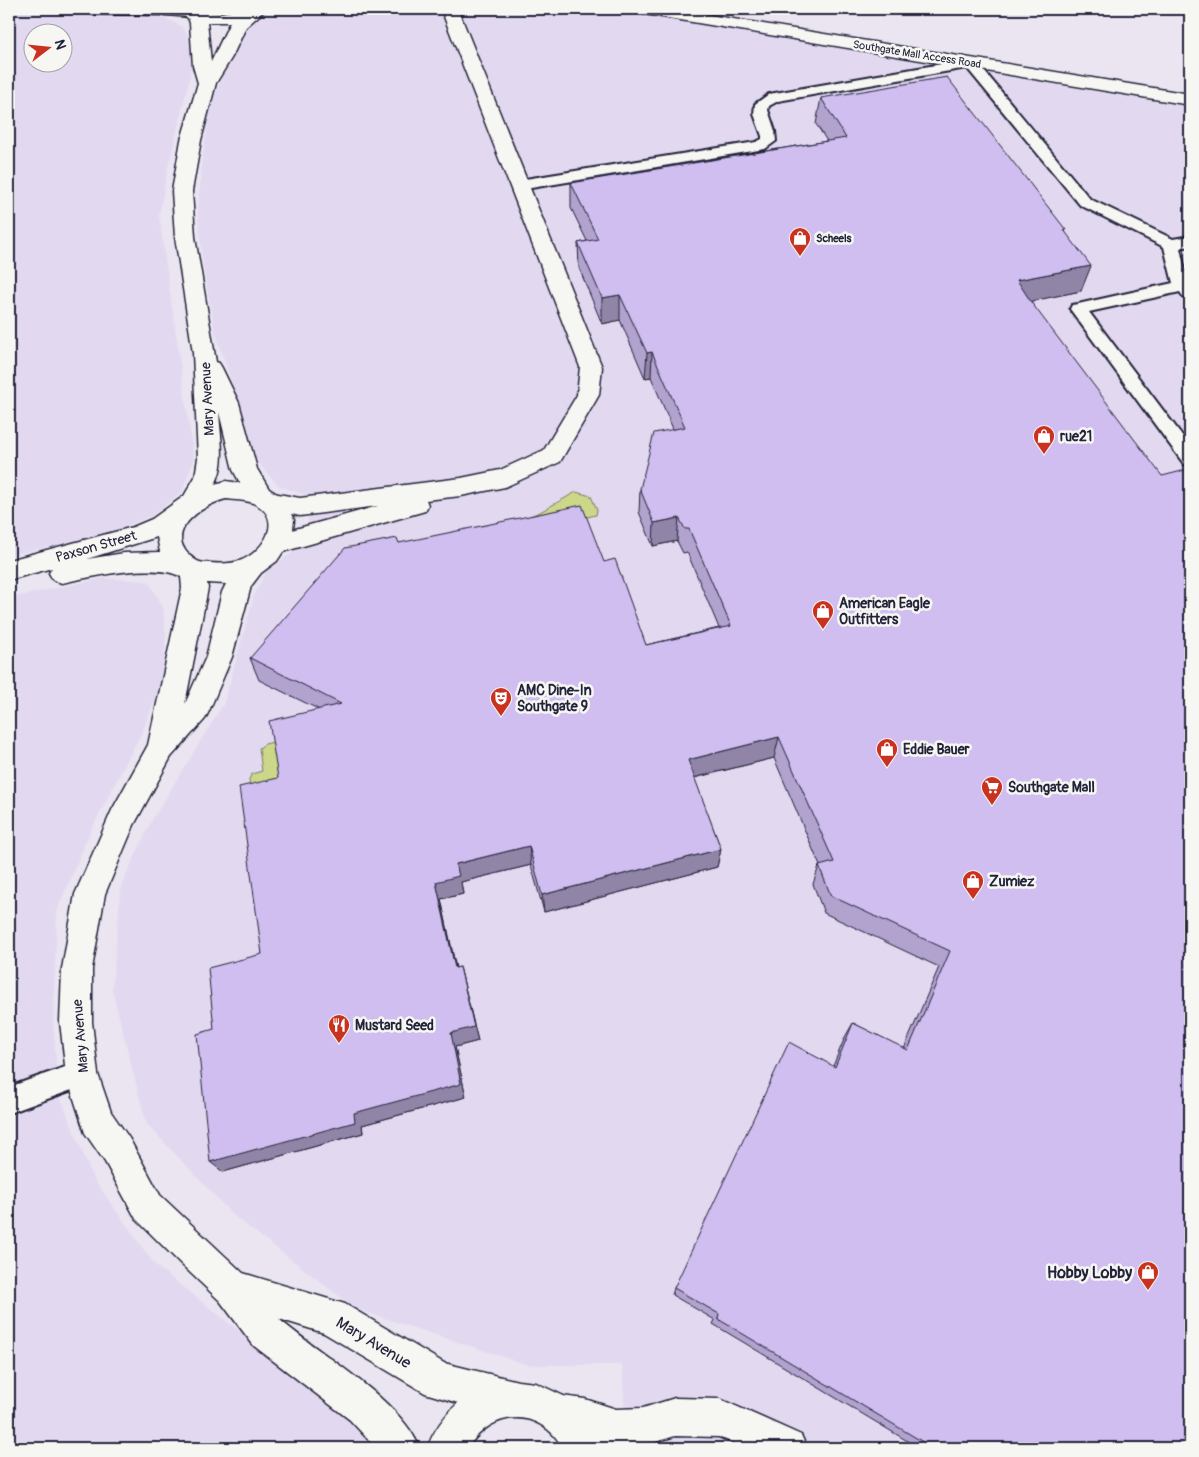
<svg xmlns="http://www.w3.org/2000/svg" width="1199" height="1457" viewBox="0 0 1199 1457" font-family="Pangolin,sans-serif">
<style>
.built{fill:#e2d9f0;fill-rule:evenodd}
.green{fill:#ccd78a;stroke:#777c62}
.lines{fill:none;stroke-linecap:round;stroke-linejoin:round}
.service-casing{stroke:#22223b;stroke-width:4}
.minor-casing{stroke:#22223b;stroke-width:3}
.tertiary-casing{stroke:#22223b;stroke-width:3}
.service{fill:#f6f6f2;fill-rule:evenodd}
.minor{fill:#f6f6f2;fill-rule:evenodd}
.tertiary{fill:#f6f6f2;fill-rule:evenodd}
.wall{fill:#b2a3ce;stroke:#22223b}
.shaded-wall{fill:#9185a7;stroke:#22223b}
.building{fill:#cfbeef;stroke:#22223b}
.labels{text-anchor:middle;stroke-width:5;stroke-linejoin:round;paint-order:stroke}
.far-street-label{font-size:11px;fill:#22223b;stroke:#f6f6f2}
.far-poi-label{font-size:11px;font-weight:bold;fill:#22223b;stroke:#f6f6f2;text-anchor:start}
.street-label{font-size:14px;fill:#22223b;stroke:#f6f6f2}
.poi-label{font-size:14px;font-weight:bold;fill:#22223b;stroke:#f6f6f2;text-anchor:start}
.near-poi-label{font-size:16px;font-weight:bold;fill:#22223b;stroke:#f6f6f2;text-anchor:end}
.near-street-label{font-size:16px;fill:#22223b;stroke:#f6f6f2}
</style>
<rect width="100%" height="100%" fill="#eae5f1"/>
<filter id="ink" filterUnits="userSpaceOnUse"><feTurbulence type="fractalNoise" baseFrequency=".02" numOctaves="2"/><feDisplacementMap in="SourceGraphic" scale="10" xChannelSelector="R" yChannelSelector="G"/><feConvolveMatrix kernelMatrix="1 2 1 2 8 2 1 2 1" color-interpolation-filters="sRGB"/></filter>
<g filter="url(#ink)">
<g class="built">
<path d="M9,9H50L119,16L147,14L169,20L181,26L187,34L192,56L189,81L167,172L159,216L194,459L182,492L153,515L102,536L9,555ZM32,32H62V62H32Z"/>
<path d="M270,9H579L664,18L1190,107V1448H627L622,1365H528L356,1309L233,1215L146,1123L112,989L121,886L152,820L224,703L254,596L267,569L308,543V496L279,486L258,463L215,332L203,266L198,212L201,166L211,104L241,31Z"/>
<path d="M103,578L148,581L163,607L166,635L162,683L142,732L90,832L57,911L53,1020L58,1092L93,1178L155,1265L372,1435L383,1448H9V598Z"/>
</g>
<g class="green">
<path d="M576,492L591,496L597,510L596,515L530,530L509,524L540,512Z"/>
<path d="M278,741L287,797L252,806L249,779L252,774L262,771L259,748L265,744Z"/>
</g>
<g class="lines">
<g class="service-casing">
<g id="service">
<path d="M970,59L975,60L1090,199L1173,239L1190,236V246L1180,248L1187,279L1190,283V299L1184,298L1180,292L1089,312L1190,446V466L1184,464L1070,309L1072,305L1078,304L1173,283L1164,247L1080,205L967,68L778,101L769,106L768,110L775,131L776,141L765,149L519,190L514,188L511,185L514,182L519,180L756,142L762,139V136L754,114L755,104L769,94Z"/>
<path d="M82,1061L91,1065L95,1074L91,1083L9,1113V1087Z"/>
</g>
</g>
<g class="minor-casing">
<g id="minor">
<path d="M84,9H196L199,12L196,16L190,17L166,15L93,14L87,13Z"/>
<path d="M441,9H458L602,367L599,395L560,462L505,487L461,496L426,500L428,505L425,511L279,553L270,550L267,543L270,536L378,506L300,516L264,508L261,502L264,496L273,493L300,498L461,478L500,470L544,450L577,395L580,367Z"/>
<path d="M636,9H673L1190,94V105L638,13Z"/>
<path d="M562,1396L585,1399L616,1409L643,1408L675,1398L720,1399L801,1435L807,1448H745L719,1437L675,1436L643,1446L616,1447L585,1437L562,1434L549,1428L543,1415L549,1402Z"/>
</g>
</g>
<g class="tertiary-casing">
<path id="tertiary" d="M177,9H197L205,12L220,13L245,9H262L264,11L246,27L232,57L216,83L201,140L192,191L195,237L216,362L219,363L222,368L239,403L257,469L269,489L283,498L294,520L292,538L277,561L261,573L251,586L232,657L209,711L205,719L171,757L134,825L105,894L92,969V1022L98,1074L111,1112L129,1138L160,1195L243,1273L345,1304L444,1363L518,1381L536,1383L568,1398L585,1413L603,1448H563C540,1407 492,1409 468,1448H427C434,1430 444,1416 458,1403L425,1393L324,1333L279,1319C320,1355 399,1398 420,1448H376L350,1420L254,1346L220,1301L180,1263L136,1219L105,1162L85,1133L66,1074L60,1022L62,969L75,894L112,810L148,745L182,588L181,577C156,562 90,577 62,583L53,580L49,573L52,568L9,580V560L133,527L152,519L184,496L195,477L198,458L193,353L175,237L172,191L181,140L198,83L193,66L190,23L188,18L179,13ZM207,22H230L211,62ZM219,412L233,470L240,483L226,481L215,484C227,463 220,435 219,412ZM226,499C234,500 245,500 253,503C284,517 266,549 242,560C232,564 222,564 211,563C204,563 199,563 194,559C160,534 201,505 226,499ZM157,537L160,552L124,553L87,559ZM207,583L226,584L222,592L206,657L185,704L208,588Z"/>
</g>
<use href="#service" class="service"/>
<use href="#minor" class="minor"/>
<use href="#tertiary" class="tertiary"/>
</g>
<path class="wall" d="M821,98L1066,230L1065,232L1081,291L1030,301L1190,1448H919L713,1324L715,1320L672,1295L674,1288L833,1066L845,1037L853,1023L904,1049L939,967L824,913L813,884L819,866H820L774,758L694,778L721,849L717,867L544,912L531,865L461,882L463,894L441,899L456,968L460,967L478,1041L455,1047L466,1097L362,1125L363,1133L223,1172L214,1029L262,954L278,778L318,709L259,680L250,658L399,543L604,562L646,645L719,628L687,552L683,553L677,541L653,546L639,512L640,489L673,429L651,377L645,378L620,320L602,324L579,268L578,243L587,241L571,208V183L827,141L816,124Z"/>
<g class="shaded-wall">
<path d="M1091,266L1081,291L1008,306L1017,280Z"/>
<path d="M620,295V320L602,324V298Z"/>
<path d="M652,352L651,377L645,378L647,353Z"/>
<path d="M679,518L677,541L653,546L654,523Z"/>
<path d="M779,737L774,758L685,780L688,760Z"/>
<path d="M529,846L531,865L461,882L463,894L441,899L459,984L455,968L436,882L456,864Z"/>
<path d="M721,849L717,867L544,912L542,895Z"/>
<path d="M460,967L478,1041L455,1047L466,1097L362,1125L363,1133L223,1172L210,1162L354,1113L451,1033Z"/>
</g>
<path class="building" d="M947,77L1066,230H1064L1091,266L1017,280L1031,302L1162,476L1190,469V1448H933L718,1319L719,1314L674,1288L789,1042L835,1067L853,1023L908,1050L950,951L831,896L819,866L834,862L779,737L688,760L721,849L542,895L529,846L456,864L459,876L436,882L455,968L460,967L474,1027L451,1033L461,1084L354,1113L355,1122L210,1162L197,1034L214,1029L208,968L262,954L239,787L278,778L269,721L341,704L250,658L345,548L397,538L399,543L582,505L604,562L615,559L646,645L731,626L689,529H685L679,518L654,523L640,489L654,433L685,427L652,352L647,353L620,295L602,298L578,243L598,239L571,183L846,138L821,98Z"/>
</g>
<defs>
<g id="shop-pin" transform="scale(1.125)"><path d="M0 17L-7.5 6A9.5 9.5 0 1 1 7.5 6Z" fill="#c8321e" stroke="#f6f6f2"/><path d="M-5-2.5h2.3a2.7 3.5 0 0 1 5.4 0H5L5.5 6h-11ZM-1.5-2.5h3a1.5 2.3 0 0 0-3 0Z" fill="#fff"/></g>
<g id="theatre-pin" transform="scale(1.125)"><path d="M0 17L-7.5 6A9.5 9.5 0 1 1 7.5 6Z" fill="#c8321e" stroke="#f6f6f2"/><path d="M-5-5.5Q0-4 5-5.5V0Q5 5 0 6Q-5 5-5 0ZM-3.3-2.5H-1v1.5H-3.3ZM1-2.5H3.3v1.5H1ZM-2.8 1Q0 5.5 2.8 1Z" fill="#fff"/></g>
<g id="supermarket-pin" transform="scale(1.125)"><path d="M0 17L-7.5 6A9.5 9.5 0 1 1 7.5 6Z" fill="#c8321e" stroke="#f6f6f2"/><path d="M-6-5.5h2.5l.6 2H6L4.5 2H-2.5L-4.4-4H-6ZM-1.5 3.2a1.3 1.3 0 1 0 .1 0ZM3 3.2a1.3 1.3 0 1 0 .1 0Z" fill="#fff"/></g>
<g id="restaurant-pin" transform="scale(1.125)"><path d="M0 17L-7.5 6A9.5 9.5 0 1 1 7.5 6Z" fill="#c8321e" stroke="#f6f6f2"/><path d="M-5-6h1v4h1v-4h1v4h1v-4h1v5L-1.5 .5V6h-2V.5L-5-1ZM5-6V6H3V1.5H1.5Q1.5-4 5-6Z" fill="#fff"/></g>
</defs>
<g fill-rule="evenodd">
<use href="#shop-pin" x="800" y="238"/>
<use href="#shop-pin" x="1044" y="436"/>
<use href="#shop-pin" x="823" y="611"/>
<use href="#theatre-pin" x="501" y="698"/>
<use href="#shop-pin" x="887" y="749"/>
<use href="#supermarket-pin" x="992" y="787"/>
<use href="#shop-pin" x="973" y="881"/>
<use href="#restaurant-pin" x="339" y="1025"/>
<use href="#shop-pin" x="1148" y="1272"/>
</g>
<g class="labels">
<g class="far-street-label">
<text transform="translate(917 54) rotate(9)" y="4">Southgate Mall Access Road</text>
</g>
<g class="far-poi-label">
<text x="816" y="242">Scheels</text>
</g>
<g class="street-label">
<text transform="translate(207 399) rotate(-93)" y="5">Mary Avenue</text>
<text transform="translate(96 546) rotate(-16)" y="5">Paxson Street</text>
<text transform="translate(80 1036) rotate(-95)" y="5">Mary Avenue</text>
</g>
<g class="poi-label">
<text x="1060" y="441">rue21</text>
<text x="839" y="608">American Eagle<tspan x="839" dy="16">Outfitters</tspan></text>
<text x="517" y="695">AMC Dine-In<tspan x="517" dy="16">Southgate 9</tspan></text>
<text x="903" y="754">Eddie Bauer</text>
<text x="1008" y="792">Southgate Mall</text>
<text x="989" y="886">Zumiez</text>
<text x="355" y="1030">Mustard Seed</text>
</g>
<g class="near-poi-label">
<text x="1132" y="1278">Hobby Lobby</text>
</g>
<g class="near-street-label">
<text transform="translate(374 1342) rotate(31)" y="6">Mary Avenue</text>
</g>
</g>
<rect width="1199" height="1457" fill="none" stroke="#f6f6f2" stroke-width="30"/>
<rect x="15" y="15" width="1169" height="1427" fill="none" stroke="#22223b" stroke-width="2" filter="url(#ink)"/>
<g transform="translate(48 48) rotate(74)"><circle r="24" fill="#f6f6f2" stroke="#a1a1a9"/>
<path d="M0-4L9 19L0 12L-9 19Z" fill="#c8321e"/>
<text y="-8" font-size="14" font-weight="bold" text-anchor="middle" fill="#22223b">N</text>
</g>
</svg>
